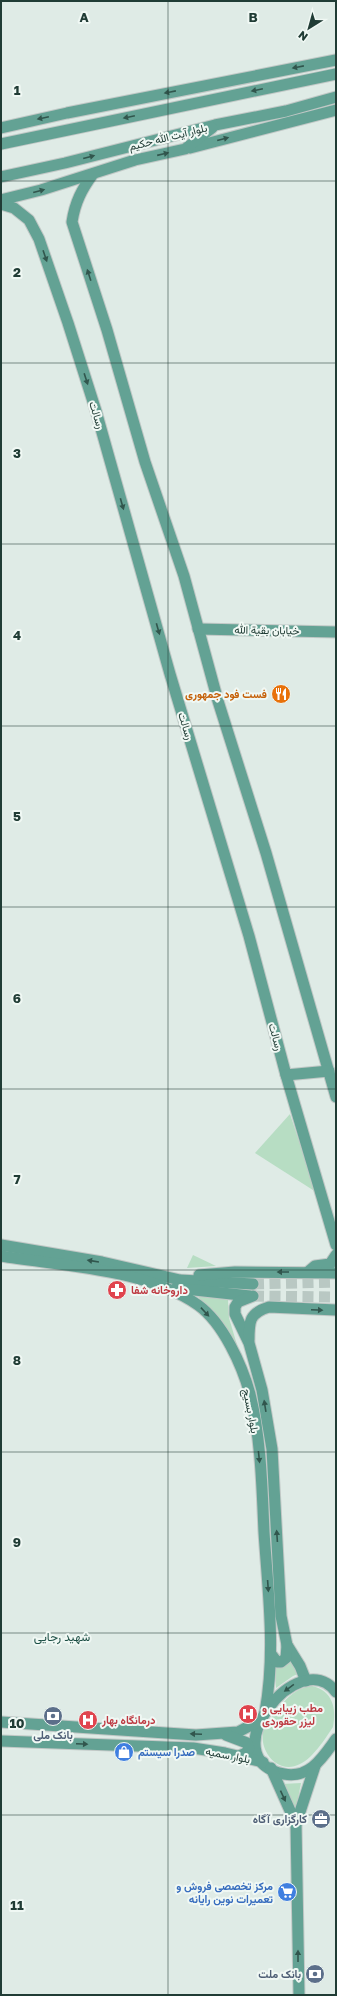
<svg xmlns="http://www.w3.org/2000/svg" width="337" height="1996" viewBox="0 0 337 1996" font-family="'Golos Text',Vazirmatn,sans-serif">
<style>
.green{fill:#b7ddc3}
.lines{fill:none;stroke-linecap:round;stroke-linejoin:round}
.major-tunnel{stroke:#b9c8c3;stroke-width:11;stroke-dasharray:11 5.5;stroke-linecap:butt}
.major-casing{stroke:#c1c8c6;stroke-width:13}
.major{stroke:#63a294;stroke-width:11}
.oneway{fill:#31564d}
.grid{fill:none;stroke:#203c35;stroke-width:1;stroke-opacity:0.55}
.labels{text-anchor:middle;stroke-width:4;stroke-linejoin:round;paint-order:stroke}
.street-label{font-size:11px;fill:#203c35;stroke:#f0f8f4}
.food-label{font-size:11px;font-weight:bold;fill:#c56008;stroke:#f0f8f4;text-anchor:end}
.health-label{font-size:11px;font-weight:bold;fill:#be3a42;stroke:#f0f8f4;text-anchor:start}
.service-label{font-size:11px;font-weight:bold;fill:#4e5e75;stroke:#f0f8f4;text-anchor:end}
.shop-label{font-size:11px;font-weight:bold;fill:#366cbe;stroke:#f0f8f4;text-anchor:start}
.neighbourhood-label{font-size:12px;fill:#1b4e44;stroke:#f0f8f4}
.grid-label{font-size:13px;text-anchor:middle;font-weight:bold;fill:#203c35;stroke:#f0f8f4;stroke-width:4;stroke-linejoin:round;paint-order:stroke}
</style>
<rect width="100%" height="100%" fill="#dfebe6"/>
<g class="green">
<path d="M290,1114L316,1192L255,1153Z"/>
<path d="M193,1255L216,1266L187,1268Z"/>
<path d="M198,1297H224L228,1300L229,1318L240,1355L210,1309Z"/>
<path d="M290,1657L300,1673L293,1676L276,1688L275,1665Z"/>
<path d="M312,1686C332,1690 337,1708 333,1727C325,1739 313,1758 300,1764C277,1776 257,1749 264,1728C275,1712 291,1687 312,1686Z"/>
<path d="M301,1783L295,1814L282,1784Z"/>
</g>
<g class="lines">
<g class="major-tunnel">
<path d="M253,1284L336,1282"/>
<path d="M253,1296L336,1297"/>
</g>
<g class="major-casing">
<g id="major">
<path d="M1,128L67,113L336,60"/>
<path d="M1,144L336,74"/>
<path d="M190,148L336,110"/>
<path d="M93,174C82,189 75,202 72,222L107,330L145,462L184,576L218,701L266,853L336,1097"/>
<path d="M1,177L65,163L215,125L286,111L336,97"/>
<path d="M1,200L41,190L135,160L185,149L212,128"/>
<path d="M1,204L14,208L29,220L39,239L68,323L96,411L170,674L249,936L286,1075L336,1245"/>
<path d="M198,629L336,632"/>
<path d="M286,1075L329,1071"/>
<path d="M1,1245L102,1262L180,1280L253,1284"/>
<path d="M1,1256C63,1266 146,1269 198,1305C223,1323 242,1365 250,1394C261,1438 262,1488 264,1532C268,1593 276,1652 265,1712"/>
<path d="M308,1272L315,1266L330,1264L336,1255"/>
<path d="M199,1275L235,1272L336,1273"/>
<path d="M176,1288L250,1296"/>
<path d="M253,1296L238,1302L235,1307V1314L249,1343L262,1390L272,1449L281,1616L287,1645L300,1666L306,1681"/>
<path d="M249,1340C249,1322 249,1313 269,1307L336,1310"/>
<path d="M271,1654L277,1662H281L286,1658L287,1645"/>
<path d="M336,1692C299,1642 209,1759 284,1774C310,1779 323,1757 336,1739"/>
<path d="M1,1722L196,1735L238,1732L259,1721"/>
<path d="M226,1735L247,1743L249,1748L246,1753L241,1755"/>
<path d="M1,1741L193,1748L225,1753L263,1762"/>
<path d="M271,1768L296,1824"/>
<path d="M299,1995L296,1824L315,1766"/>
</g>
</g>
<use href="#major" class="major"/>
</g>
<defs><path id="oneway-solid" d="M-6-.8H1V-3.2L6.5 0L1 3.2V.8H-6Z"/></defs>
<g class="oneway">
<use href="#oneway-solid" transform="translate(298 67) rotate(169)"/>
<use href="#oneway-solid" transform="translate(257 90) rotate(168)"/>
<use href="#oneway-solid" transform="translate(170 92) rotate(169)"/>
<use href="#oneway-solid" transform="translate(129 117) rotate(168)"/>
<use href="#oneway-solid" transform="translate(43 118) rotate(168)"/>
<use href="#oneway-solid" transform="translate(223 139) rotate(-15)"/>
<use href="#oneway-solid" transform="translate(163 154) rotate(-13)"/>
<use href="#oneway-solid" transform="translate(89 157) rotate(-15)"/>
<use href="#oneway-solid" transform="translate(39 191) rotate(-15)"/>
<use href="#oneway-solid" transform="translate(45 256) rotate(71)"/>
<use href="#oneway-solid" transform="translate(89 275) rotate(-108)"/>
<use href="#oneway-solid" transform="translate(86 379) rotate(72)"/>
<use href="#oneway-solid" transform="translate(122 504) rotate(74)"/>
<use href="#oneway-solid" transform="translate(158 629) rotate(74)"/>
<use href="#oneway-solid" transform="translate(93 1261) rotate(-171)"/>
<use href="#oneway-solid" transform="translate(283 1272) rotate(-180)"/>
<use href="#oneway-solid" transform="translate(317 1310) rotate(2)"/>
<use href="#oneway-solid" transform="translate(205 1312) rotate(47)"/>
<use href="#oneway-solid" transform="translate(265 1406) rotate(-99)"/>
<use href="#oneway-solid" transform="translate(259 1457) rotate(84)"/>
<use href="#oneway-solid" transform="translate(277 1536) rotate(-94)"/>
<use href="#oneway-solid" transform="translate(268 1586) rotate(86)"/>
<use href="#oneway-solid" transform="translate(289 1688) rotate(144)"/>
<use href="#oneway-solid" transform="translate(196 1734) rotate(-178)"/>
<use href="#oneway-solid" transform="translate(82 1744) rotate(2)"/>
<use href="#oneway-solid" transform="translate(283 1796) rotate(65)"/>
<use href="#oneway-solid" transform="translate(298 1956) rotate(-90)"/>
</g>
<path class="grid" d="M168,1V1995M1,181H336M1,363H336M1,544H336M1,726H336M1,907H336M1,1089H336M1,1270H336M1,1452H336M1,1633H336M1,1815H336"/>
<defs>
<g id="restaurant-disc" transform="scale(1)"><circle r="9.5" fill="#e8710a" stroke="#f0f8f4"/><path d="M-5-6h1v4h1v-4h1v4h1v-4h1v5L-1.5 .5V6h-2V.5L-5-1ZM5-6V6H3V1.5H1.5Q1.5-4 5-6Z" fill="#fff"/></g>
<g id="pharmacy-disc" transform="scale(1)"><circle r="9.5" fill="#e0444e" stroke="#f0f8f4"/><path d="M-2-6h4v4h4v4h-4v4h-4v-4h-4v-4h4Z" fill="#fff"/></g>
<g id="hospital-disc" transform="scale(1)"><circle r="9.5" fill="#e0444e" stroke="#f0f8f4"/><path d="M-5-5h3v3.5h4V-5h3V5h-3V1.5h-4V5h-3Z" fill="#fff"/></g>
<g id="bank-disc" transform="scale(1)"><circle r="9.5" fill="#5c6f8a" stroke="#f0f8f4"/><path d="M-6-4H6V4H-6ZM0-2.3a2.3 2.3 0 1 0 0 4.6a2.3 2.3 0 1 0 0-4.6Z" fill="#fff"/></g>
<g id="shop-disc" transform="scale(1)"><circle r="9.5" fill="#3f7fe0" stroke="#f0f8f4"/><path d="M-5-2.5h2.3a2.7 3.5 0 0 1 5.4 0H5L5.5 6h-11ZM-1.5-2.5h3a1.5 2.3 0 0 0-3 0Z" fill="#fff"/></g>
<g id="office-disc" transform="scale(1)"><circle r="9.5" fill="#5c6f8a" stroke="#f0f8f4"/><path d="M-6-3h4V-5.5h4V-3h4V5H-6ZM-1-4.5V-3h2v-1.5ZM-6 0V1H6V0Z" fill="#fff"/></g>
<g id="supermarket-disc" transform="scale(1)"><circle r="9.5" fill="#3f7fe0" stroke="#f0f8f4"/><path d="M-6-5.5h2.5l.6 2H6L4.5 2H-2.5L-4.4-4H-6ZM-1.5 3.2a1.3 1.3 0 1 0 .1 0ZM3 3.2a1.3 1.3 0 1 0 .1 0Z" fill="#fff"/></g>
</defs>
<g fill-rule="evenodd">
<use href="#restaurant-disc" x="281" y="694"/>
<use href="#pharmacy-disc" x="117" y="1290"/>
<use href="#hospital-disc" x="248" y="1714"/>
<use href="#bank-disc" x="53" y="1716"/>
<use href="#hospital-disc" x="88" y="1720"/>
<use href="#shop-disc" x="124" y="1752"/>
<use href="#office-disc" x="321" y="1819"/>
<use href="#supermarket-disc" x="287" y="1892"/>
<use href="#bank-disc" x="315" y="1974"/>
</g>
<g class="labels">
<g class="street-label">
<text transform="translate(168 137) rotate(-14)" y="4">بلوار آیت الله حکیم</text>
<text transform="translate(97 415) rotate(73)" y="4">رسالت</text>
<text transform="translate(267 630) rotate(1)" y="4">خیابان بقیة الله</text>
<text transform="translate(186 726) rotate(73)" y="4">رسالت</text>
<text transform="translate(276 1037) rotate(75)" y="4">رسالت</text>
<text transform="translate(251 1411) rotate(79)" y="4">بلوار بسیج</text>
<text transform="translate(228 1755) rotate(11)" y="4">بلوار سمیه</text>
</g>
<g class="food-label">
<text x="267" y="698">فست فود جمهوری</text>
</g>
<g class="health-label">
<text x="131" y="1294">داروخانه شفا</text>
<text x="262" y="1712">مطب زیبایی و<tspan x="262" dy="13">لیزر حقوردی</tspan></text>
<text x="102" y="1724">درمانگاه بهار</text>
</g>
<g class="service-label">
<text x="53" y="1739" text-anchor="middle">بانک ملی</text>
<text x="307" y="1823">کارگزاری آگاه</text>
<text x="301" y="1978">بانک ملت</text>
</g>
<g class="shop-label">
<text x="138" y="1756">صدرا سیستم</text>
<text x="273" y="1890" text-anchor="end">مرکز تخصصی فروش و<tspan x="273" dy="13">تعمیرات نوین رایانه</tspan></text>
</g>
<g class="neighbourhood-label">
<text x="62" y="1641">شهید رجایی</text>
</g>
</g>
<g class="grid-label">
<text x="84" y="22">A</text>
<text x="253" y="22">B</text>
<text x="17" y="95">1</text>
<text x="17" y="277">2</text>
<text x="17" y="458">3</text>
<text x="17" y="640">4</text>
<text x="17" y="821">5</text>
<text x="17" y="1003">6</text>
<text x="17" y="1184">7</text>
<text x="17" y="1365">8</text>
<text x="17" y="1547">9</text>
<text x="17" y="1728">10</text>
<text x="17" y="1910">11</text>
</g>
<rect width="337" height="1996" fill="none" stroke="#203c35" stroke-width="4"/>
<g transform="translate(309 28) rotate(217)" stroke="#f0f8f4" stroke-width="3" paint-order="stroke">
<path d="M0-3L7 15L0 10L-7 15Z" fill="#203c35"/>
<text y="-6" font-size="11" font-weight="bold" text-anchor="middle" fill="#203c35">N</text>
</g>
</svg>
